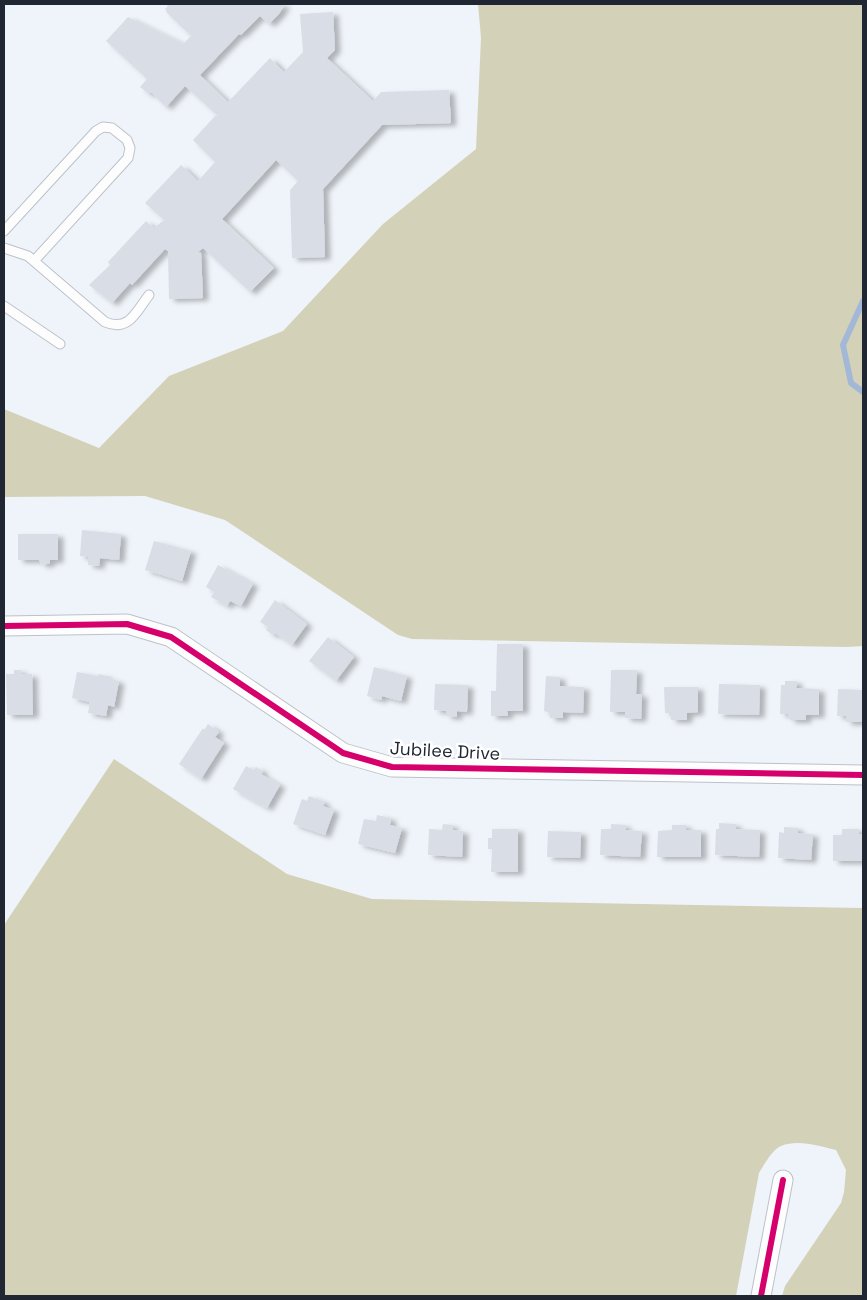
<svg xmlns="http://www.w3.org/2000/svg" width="867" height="1300" font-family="'Space Grotesk',sans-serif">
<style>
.forest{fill:#d3d2b9}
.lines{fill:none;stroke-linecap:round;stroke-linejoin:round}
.stream{stroke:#a3b8d7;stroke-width:6}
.building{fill:#d8dde6;filter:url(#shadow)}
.service-casing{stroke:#bcc2ca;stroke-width:11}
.minor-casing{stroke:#bcc2ca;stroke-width:21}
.service{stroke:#fdfdfe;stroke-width:9}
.minor{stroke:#fdfdfe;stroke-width:19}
.cycleway-casing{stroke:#fff;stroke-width:9}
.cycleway{stroke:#d6006c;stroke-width:6}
.labels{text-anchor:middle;stroke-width:5;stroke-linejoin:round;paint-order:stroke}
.street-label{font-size:18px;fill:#202732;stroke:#fff}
</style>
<defs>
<filter id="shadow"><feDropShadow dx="5.5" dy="3" stdDeviation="2.5" flood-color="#0004"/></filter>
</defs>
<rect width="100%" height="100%" fill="#eff4fa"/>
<!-- forest -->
<path class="forest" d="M478,4H863V646L847,647L412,639L398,635L225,520L145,496L4,497V409L99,448L169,376L283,331L383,224L476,149L481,38Z
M114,759L287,874L372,899L863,908V1296H782L785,1286L841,1203L844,1192L846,1170L836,1150C819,1146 798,1139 781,1146C773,1149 763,1166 759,1173L736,1296H4V925Z"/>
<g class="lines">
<!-- stream -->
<path class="stream" d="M863,301L843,345L851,383L863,392"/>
</g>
<!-- building -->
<path class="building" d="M165,4H285L279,14L269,24L260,16L241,35L239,34L200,75L228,102L270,58L284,72L303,52L300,14L333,12L335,50L327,58L373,101L381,92L449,90L451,123L382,125L323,189L325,257L292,258L290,190L298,181L276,160L222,219L274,268L250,292L203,248L198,252L201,253L203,298L169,299L168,251L165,249L132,285L130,283L112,303L89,285L110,265L108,262L146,221L154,228L164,220L145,203L181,165L198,181L215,162L193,140L215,116H218L185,86L166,107L151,92L149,94L140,87L147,79L106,41L128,17L183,44L191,36L166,12L167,11L165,9L168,6Z
M82,530L121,534L119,560L100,558L99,566L88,565V557L80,556Z
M18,534H58V560H50V563L42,565L39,560H18Z
M154,541L191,551L182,581L145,570Z
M218,565L253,584L241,606L230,601L227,606L211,597L214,592L206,587Z
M275,600L307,624L292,645L275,633L273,635L266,630L268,627L260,622Z
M328,637L354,657L336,681L309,661Z
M497,644H523V711H507L508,716H491V691H496Z
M374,667L407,676L401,701L382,696L381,700L367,696Z
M14,670H21V674H32L33,715H7L6,674H14Z
M611,670H637L636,694H642L641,719L625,718V712H610Z
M77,672L98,676L99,674L107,676V678L119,681L114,707L108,705L106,716L88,713L90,702L72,698Z
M546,676L560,677V686L584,687L583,713L563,712V718H550V713L544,711Z
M785,681H797L796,688L819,689V715H806V720H790L788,714H780L781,685H785Z
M435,684L468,685L467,712L457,711V717L446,716V711L434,710Z
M719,684L760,685L759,715L718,714Z
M664,687H698V712L687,713V720H671V713H665Z
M838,689L863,690L862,722H846V716H837Z
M208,724L219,732L215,737L224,743L201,779L179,764L203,728L204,730Z
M246,766L254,770L256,767L263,771L261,774L280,785L267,808L233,789Z
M309,796L325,802L323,806L334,810L325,835L293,824L302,799L307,801Z
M377,815L391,818L390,825L402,828L395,853L358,844L364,819L376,821Z
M719,823L736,824V829L760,830L759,857L715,855L716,829H719Z
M443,824L453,825V830L463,831L462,857L428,855L429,829L442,830Z
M611,824L626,825L625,830L642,831L640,857L600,855L601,829H611Z
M672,825H686V830H701V857H657L658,831L672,830Z
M784,827L798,828V833L813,834L811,860L778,858L779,832L784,833Z
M492,829H518V872H491L492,849H488V838H492Z
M842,829H859V834H863V861H833V835H842Z
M548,831L581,832L580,858L547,857Z"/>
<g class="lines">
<!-- service casing -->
<g class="service-casing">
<path id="service" d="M4,231L96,131L103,127L112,128L127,140L130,148L128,158L34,261
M4,248L28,256L105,322C129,332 136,312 149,295
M4,306L60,344"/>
</g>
<!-- minor casing -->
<g class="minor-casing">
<path id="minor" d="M4,626L127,624L171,637L343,753L392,767L863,775
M761,1296L783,1180"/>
</g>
<!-- service -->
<use href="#service" class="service"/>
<!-- minor -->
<use href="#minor" class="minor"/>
<!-- cycleway casing -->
<g class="cycleway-casing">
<path id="cycleway" d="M4,626L127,624L171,637L343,753L392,767L863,775
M761,1296L783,1180"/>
</g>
<!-- cycleway -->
<use href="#cycleway" class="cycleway"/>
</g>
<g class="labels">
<!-- street labels -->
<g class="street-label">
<text transform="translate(445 751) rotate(3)" y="6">Jubilee Drive</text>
</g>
</g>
<!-- border -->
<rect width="867" height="1300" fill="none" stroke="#202732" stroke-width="10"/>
</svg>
